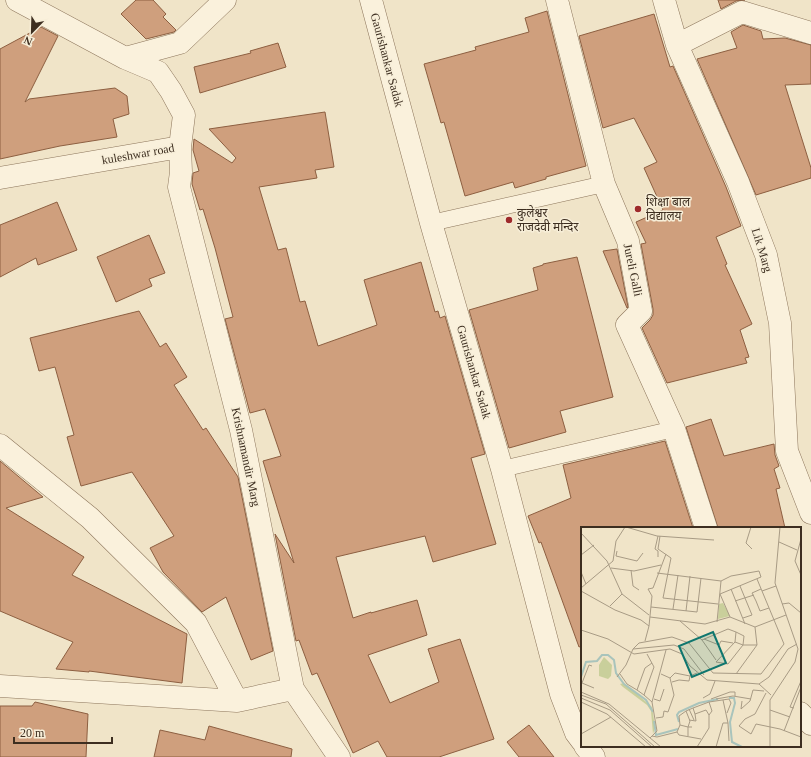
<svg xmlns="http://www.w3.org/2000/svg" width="811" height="757" font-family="'Times New Roman','Noto Sans Devanagari',serif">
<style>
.building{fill:#cf9f7d;stroke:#8d5f41}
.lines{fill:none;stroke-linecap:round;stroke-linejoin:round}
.service-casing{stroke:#8d765c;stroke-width:17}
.minor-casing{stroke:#8d765c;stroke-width:23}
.service{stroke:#faf1dc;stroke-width:16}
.minor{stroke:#faf1dc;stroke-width:22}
.poi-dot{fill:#9e2a2b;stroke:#f7eed8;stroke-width:1.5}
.labels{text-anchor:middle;stroke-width:3;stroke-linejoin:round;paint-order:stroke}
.street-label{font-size:12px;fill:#3d2e20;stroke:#f7eed8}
.poi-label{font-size:12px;fill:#3d2e20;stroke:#f7eed8;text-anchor:start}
.inset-river{fill:none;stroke:#a9c4bc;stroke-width:2}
.inset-road{fill:none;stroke:#a89b85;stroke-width:1}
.view{fill:#0f766e;fill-opacity:0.15;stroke:#0f766e;stroke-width:2}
.inset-edge{fill:none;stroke:#3d2e20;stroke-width:2}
</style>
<rect width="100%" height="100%" fill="#f0e4c8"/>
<!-- building -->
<path class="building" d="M136,0H153L166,14L163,17L176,30L174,32L146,39L121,14Z
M718,0H745L736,1L721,9Z
M547,11L586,166L546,177V179L515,188L513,182L465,196L444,122L441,123L424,64L476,50L475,47L529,32L525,18Z
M654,14L670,67L673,66L726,187L741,226L716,237L727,264L725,265L752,324L740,330L749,357L745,358L747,363L667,383L642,328L650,320L653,315V309L641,244L646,243L636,222L663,210L644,168L657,162L634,118L603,128L579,36Z
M743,25L761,31L763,39L785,38L811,45V84L785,85L811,168V178L756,195L697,59L737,48L731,32Z
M41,27L58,36L25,102L29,99L115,88L127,96L129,114L113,119L117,137L60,146L0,159V49Z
M278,43L286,67L200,93L194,67L251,53L250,51Z
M325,112L334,167L315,170L317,178L259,187L278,250L286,248L300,302L305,301L318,346L377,325L364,280L421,262L435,312L438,311L440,318L445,316L485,454L471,458L496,544L433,562L425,536L336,557L353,618L371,612V613L417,600L427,635L368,655L390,703L439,682L428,649L460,639L494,739L439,757H387L378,741L353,753L317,673L312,675L299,640L296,641L275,534L294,563L263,461L281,456L265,409L250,413L225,319L233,317L215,248L203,209L200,210L192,184L193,173L199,171L193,150L194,139L232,163L236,158L209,129Z
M57,202L77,250L38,265L36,258L0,277V225Z
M149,235L165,273L149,279L152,286L116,302L97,257Z
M617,249L628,307L627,308L603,251Z
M577,257L613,397L560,411L566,432L509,448L469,310L538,290L533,268L543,265V264Z
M139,311L160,347L166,343L187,377L174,385L203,430L206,428L238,477L273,651L251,660L226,597L202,612L163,572L150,548L174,536L132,472L81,486L67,437L74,435L55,367L39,371L30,338Z
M711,419L724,456L774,444L775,455L779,466L774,469L780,488L776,489L785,528H718L686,427Z
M665,441L693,528H582V646L579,647L541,542L539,543L528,516L571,498L563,465Z
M0,461L43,497L6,508L84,557L72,575L187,634L182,683L89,671V672L56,669L73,642L0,611Z
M35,702L88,714L86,757H0V706H32Z
M529,725L554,757H519L507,742Z
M209,726L292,749L291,757H154L160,730L205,740Z"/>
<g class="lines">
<!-- service casing -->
<g class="service-casing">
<path id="service" d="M431,223L604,184
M502,469L674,429"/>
</g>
<!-- minor casing -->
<g class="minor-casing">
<path id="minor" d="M371,0L431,223L502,469L561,694L576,733L582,741
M557,0L604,184L628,241L641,311L627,325L674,429L706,528
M664,0L677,45L738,182L766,255L780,323L787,451L811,513
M677,45L742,12L811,33
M125,58L180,43L225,0
M180,147L181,172L179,187L241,430L293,689L339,757
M0,178L180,147L184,115L171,91L158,72L125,58L17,0
M0,445L90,518L196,623L237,701
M0,686L237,701L293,689
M800,713L811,724
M585,746L594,757"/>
</g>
<!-- service -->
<use href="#service" class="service"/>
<!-- minor -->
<use href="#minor" class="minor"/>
</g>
<!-- markers -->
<g class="poi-dot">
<circle cx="638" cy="209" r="4"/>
<circle cx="509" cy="220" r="4"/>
</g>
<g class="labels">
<!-- street labels -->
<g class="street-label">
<text transform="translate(387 60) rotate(75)" y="4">Gaurishankar Sadak</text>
<text transform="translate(138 154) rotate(-10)" y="4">kuleshwar road</text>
<text transform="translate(762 250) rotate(73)" y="4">Lik Marg</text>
<text transform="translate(633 270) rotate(78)" y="4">Jureli Galli</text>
<text transform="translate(474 372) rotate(74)" y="4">Gaurishankar Sadak</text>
<text transform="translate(246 457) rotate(78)" y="4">Krishnamandir Marg</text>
</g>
<!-- poi labels -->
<g class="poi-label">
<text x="646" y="206">शिक्षा बाल<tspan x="646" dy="14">विद्यालय</tspan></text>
<text x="517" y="217">कुलेश्वर<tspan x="517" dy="14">राजदेवी मन्दिर</tspan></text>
</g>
</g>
<!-- overview -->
<g transform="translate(581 527)">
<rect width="220" height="220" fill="#f0e4c8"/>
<path d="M142,76L149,89L137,92L138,77ZM23,130L31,138L30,149L27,152L18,149V138ZM43,156L71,180L74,200L72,207L70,184L66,178L42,160L39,157Z" fill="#c9cf9b"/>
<path class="inset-river" d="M0,150L5,135L16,134L21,128H27L33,133L35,146L43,157L65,173L72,185M148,171H153L154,176L149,195L151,215L161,220M73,194L75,208L97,202M98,195L96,188L98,185L118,176L137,172"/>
<path class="inset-road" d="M45,0L76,9L133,13M170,0L165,16L171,22M0,6L26,34L41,67L68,88M77,9L74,22L77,24V30M79,9L77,22L90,31L82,71L137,77M220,12L214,34L220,48M198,15L216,23M36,24L35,29L56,34L62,26M0,28L13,18M30,41L53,44L80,38M50,43L52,59L58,63M0,45L5,57M76,46L140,54L150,49L178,44L180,50L139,67L149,90M159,59L171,88L162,91M0,61L32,34L35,14L44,0M150,62L164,97M180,62L171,66L175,74L179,84L188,81M0,64L34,83L60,93L68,99L71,69L67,62L72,61L85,27M181,64L195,59M154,74L173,68M201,77L208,76L220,86M29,79L41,67M70,80L116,85L120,51M92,82L97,48M105,84L109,49M69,90L124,97L149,90L174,100M99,94L121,113L135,133M136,95L140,54M174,100L205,88M0,103L27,112L53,127L89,122L101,127L109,139L126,153L178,157L188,150L207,122L216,117M123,112L138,118L140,114L152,116M121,113L147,102L155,105M64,114L68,99M154,115L162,118L163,109L155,105L154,115L135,135L147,137L162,118H176M52,122L93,118L103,122L123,148M66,127L73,140L63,168L71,175M11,139L8,138L1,156L13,161M39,147L46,157L56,163M155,147L176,118L174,100M36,150L45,138L52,122L58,116L91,110L108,116L132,146L180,147L203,117L176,52M89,151L94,146L109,149L116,146M91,155L98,153L108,154L109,149M178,157L190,168M0,165L28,177L80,220M185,166L174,187L164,192L158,199L170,207L175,197L199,202L220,210M0,168L25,177L74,220M63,168L56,163L64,141L71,136M0,171L29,183L71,220M122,171L129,167L134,154M73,172L79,174L83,162M130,172L149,165H154V169M135,172L152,169L170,172M161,174L160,182L169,174L172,163L183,164M0,175L26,187L65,220M112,181L128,175M213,181L209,180L220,154M108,182L113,193M189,183L209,190M75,191L82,190L83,184L87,185L93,168L89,151L80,147M108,193L115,194L114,187M147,196L148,214M99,198L107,200V209M111,200H107L109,194L105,184L112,181L114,187L125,183L128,188M203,204L220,160M96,205L98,208L120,212M0,207L30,190M71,209L76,210L96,205L99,198L98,189L105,184M69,211L76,204L71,175L85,123M116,220L128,201V188L131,184L128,175L148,172L150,176L146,186M135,220L142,196H147L142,173M189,220V173L214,135L217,122L194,56L199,0"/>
<path class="view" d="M132,105L145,136L111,150L98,119Z"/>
<rect width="220" height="220" class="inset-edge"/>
</g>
<!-- north arrow -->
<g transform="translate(32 32) rotate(203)" stroke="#f7eed8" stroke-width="3" paint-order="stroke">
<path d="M0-3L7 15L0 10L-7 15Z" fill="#3d2e20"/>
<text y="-6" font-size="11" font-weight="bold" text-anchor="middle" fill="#3d2e20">N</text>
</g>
<!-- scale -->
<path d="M14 737v6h98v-6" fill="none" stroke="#3d2e20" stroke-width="2"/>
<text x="20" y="737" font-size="12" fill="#3d2e20" stroke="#f7eed8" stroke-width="3" paint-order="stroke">20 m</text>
</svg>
